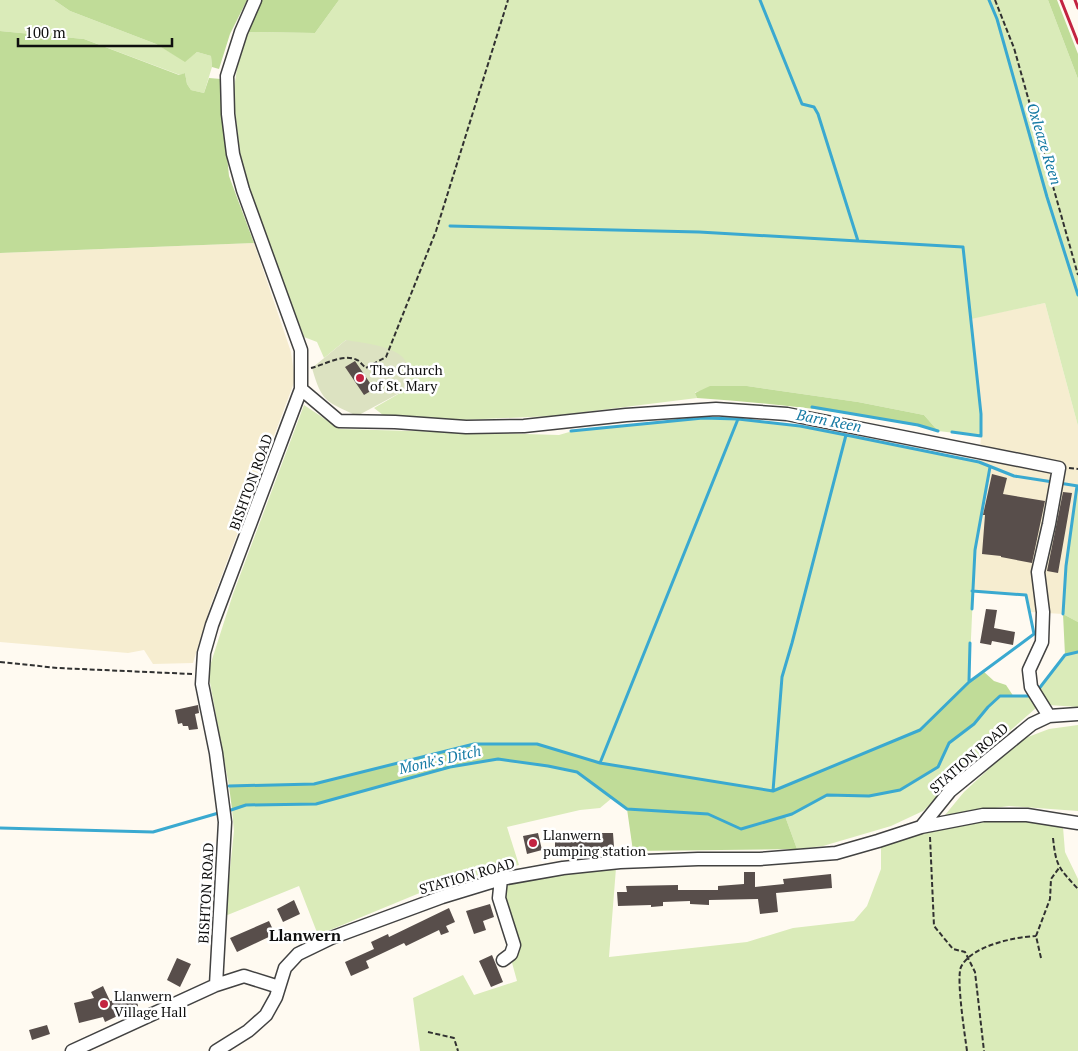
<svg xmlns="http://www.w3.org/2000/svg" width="1078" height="1051" font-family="'PT Serif',serif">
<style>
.farmland{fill:#f6edd0}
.green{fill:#daebb9}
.forest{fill:#c0dc98}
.cemetery{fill:#dce2c1}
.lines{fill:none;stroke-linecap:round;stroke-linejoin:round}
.stream{stroke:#3aa9d0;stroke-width:3}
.building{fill:#584e4b}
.minor-casing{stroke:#424242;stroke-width:15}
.path{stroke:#313131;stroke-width:2;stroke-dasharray:5 2.5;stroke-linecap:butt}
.minor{stroke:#fff;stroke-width:12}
.rail{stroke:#c32341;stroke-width:3}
.poi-dot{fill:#c32341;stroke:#fff;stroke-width:2}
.labels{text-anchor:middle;stroke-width:5;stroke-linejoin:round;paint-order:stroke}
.poi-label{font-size:14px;fill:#0f0f0f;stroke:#fff;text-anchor:start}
.street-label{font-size:14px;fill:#0f0f0f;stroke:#fff}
.water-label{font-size:15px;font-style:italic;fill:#157aa4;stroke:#fff}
.quarter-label{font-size:16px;font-weight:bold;fill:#0f0f0f;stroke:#fff}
</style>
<rect width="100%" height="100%" fill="#fffaf1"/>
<!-- farmland -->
<path class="farmland" d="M254,243L291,352L295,380L211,604L193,663L153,664L144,650L128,653L0,642V253Z
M1045,303L1078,426V486L1077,487L1066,566L1063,614L1030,612L1026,595L972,591L975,550L990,467L979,462L981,436V414L971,318Z"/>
<!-- green -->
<path class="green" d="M0,0H54L70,11L156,44L185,61L197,52L211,56L212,67L204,93L191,90L187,84L185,73L180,75L84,39L0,31Z
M339,0H1048L1078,79V426L1045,303L971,319L981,414V436L938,431L924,415L858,402L747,386L695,392L697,398L553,416L461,420L383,415L374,408L407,389L346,340L324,358L317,342L304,337L248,187L241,161L233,94L238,63L247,32L315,33Z
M304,405L340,429L559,435C584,427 611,426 637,424C660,422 683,417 705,418C797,419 890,444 979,462L990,467L975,550L969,682L920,730L773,791L600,763L537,744H474L314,784L229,786L208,672L233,594Z
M1077,486H1078V622L1063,614L1066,566Z
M1078,652V707L1048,705L1037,691L1065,655Z
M1000,696H1029L1036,708L971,765L923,811L891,826L823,846L797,849L785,816L792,814L827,795L869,796L938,767L949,743L974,724L988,707Z
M1078,725V811L1009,806L945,815L964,792L1020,740L1049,729Z
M498,759L548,766L577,772L612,798L600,808L580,810L507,827L519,865L439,885L318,935L299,886L225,916L234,831L232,809L246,805L316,804L450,767Z
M1024,818L1063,827L1065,852L1078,879V1051H420L413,998L463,975L474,995L517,981L490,882L616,868L609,957L747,942L793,928L854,921L867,906L881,869V845C929,831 974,821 1024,818Z"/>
<!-- forest -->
<path class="forest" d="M54,0H247L230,34L219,69L212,67L211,56L197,52L185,62L156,44L70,11Z
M260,0H339L315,33L247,32Z
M1048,0H1057L1078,54V79Z
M0,31L84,39L179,75L185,73L187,84L191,90L204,93L209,78L221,79V96L229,176L254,243L0,253Z
M710,386H747L858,402L924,415L938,431C915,425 891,421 867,417C810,407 754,402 697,398L695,393Z
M1063,614L1078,622V652L1065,655Z
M983,671L994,681L1006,685L1014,697L1000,696L988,707L974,724L949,743L938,767L900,790L869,796L827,795L792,814L785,816L797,849L633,851L627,809L577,772L548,766L498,759L450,767L316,804L246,805L232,809L229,786L314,784L474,744H537L600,763L773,791L919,730L969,682Z"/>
<!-- cemetery -->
<path class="cemetery" d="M346,340C362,343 403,346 407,365C409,372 407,382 407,389L357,416C326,401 322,403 312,368Z"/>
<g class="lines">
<!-- stream -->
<path class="stream" d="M760,0L802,104L814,107L818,114L858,241
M989,0L997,19L1047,197L1078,295
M450,226L699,232L963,247L981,414V436L952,432
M812,407L918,425L938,431
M571,431L703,418L738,419L800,426L846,435L979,462L1014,476L1053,482
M1059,483L1078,486
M972,609L975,550L990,467
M1063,614L1066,566L1077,486
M969,681L970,643
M1038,690L1065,655L1078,652
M600,763L738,419
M229,786L314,784L474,744H537L600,763L773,791L920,730L969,682L1034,634L1026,595L972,591
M773,791L782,677L792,643L846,435
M228,811L246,805L316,804L450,767L498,759L548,766L577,772L627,809L708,814L741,829L792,814L827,795L869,796L900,790L938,767L949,743L974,724L988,707L1000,696H1029L1033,693
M0,828L153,832L222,812"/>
</g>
<!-- building -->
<path class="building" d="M355,361L374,389L364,395L345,367Z
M992,474L1007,478L1003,494L1045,501L1032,563L1001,557V556L982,554L985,515H983Z
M1063,492L1072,493L1058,573L1047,571Z
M986,609L997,610L994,628L1015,632L1013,645L992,641L991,645L980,643Z
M198,705L199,713L195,714L198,729L189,730L188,726H183L182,723L178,724L175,710Z
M538,833L542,850L527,854L523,836Z
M594,833H613L614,847L555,851V837L594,835Z
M744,872H755V887L784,884L783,879L831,874L832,888L776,893L778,912L760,914L758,899L709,900V905L690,904V901L663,902V906L651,907V905L618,906L617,892H627L626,886L678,885V890H718V886L744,884Z
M294,900L300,914L283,922L277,909Z
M490,904L494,917L483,921L486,930L474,934L466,911Z
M449,908L455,922L446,926L449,932L441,935L439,930L406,946L404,943L366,961L369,968L351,976L345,962L374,949L371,942L388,934L389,937Z
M269,921L275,934L237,952L230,938Z
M492,955L503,982L491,987L479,961Z
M177,958L191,964L180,987L167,980Z
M103,986L110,1001L124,999L123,993L133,992L134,997L136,996L138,1006L105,1022L103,1017L79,1023L74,1003L94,998L91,992Z
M47,1025L50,1034L32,1040L29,1030Z"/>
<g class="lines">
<!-- minor casing -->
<g class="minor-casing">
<path id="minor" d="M301,389L339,421L395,422L466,427L524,426L626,415L716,409L787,414L1059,468L1049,524L1038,572L1043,612L1042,642L1029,670L1031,687L1049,716
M921,827L983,815H1027L1078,823
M501,879L499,898L514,945L511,954L503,960
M216,985L225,822L216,753L202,684L204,653L212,625L301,389V350L243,190L233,154L228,114L227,76L241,32L255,0
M72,1051L216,985L244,976L279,987
M216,1051L248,1031L266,1015L276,997L285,968L298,954L331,938L442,897L501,879L563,868L620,862L698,859H760L836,853L878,841L921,827L950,791L1032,724L1049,716L1078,714"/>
</g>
<!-- path -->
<path class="path" d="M995,0L1014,48L1078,275
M311,368C324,365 343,353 357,360C360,361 363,366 366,368L386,357L436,231L508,0
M1069,468L1078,469
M0,662L58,668L192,674
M930,837L934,926L953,949L965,952L975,972L984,1051
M1053,838C1056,867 1059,868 1078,889
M1041,958L1036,936L1050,899L1051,879L1059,868
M428,1032L454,1038L458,1051
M967,1051C965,1036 956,978 961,967C971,946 1014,937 1036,936"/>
<!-- minor -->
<use href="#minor" class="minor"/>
<!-- rail -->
<path class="rail" d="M1061,0L1078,43
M1075,0L1078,8"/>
</g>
<!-- markers -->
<g class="poi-dot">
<circle cx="360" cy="378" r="5"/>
<circle cx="533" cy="843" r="5"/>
<circle cx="104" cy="1004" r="5"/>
</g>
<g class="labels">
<!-- poi labels -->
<g class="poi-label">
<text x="370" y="375">The Church<tspan x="370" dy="16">of St. Mary</tspan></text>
<text x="543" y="840">Llanwern<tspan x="543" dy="16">pumping station</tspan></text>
<text x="114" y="1001">Llanwern<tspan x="114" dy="16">Village Hall</tspan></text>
</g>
<!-- street labels -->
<g class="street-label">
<text transform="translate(251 482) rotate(-70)" y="5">BISHTON ROAD</text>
<text transform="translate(969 758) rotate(-41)" y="5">STATION ROAD</text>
<text transform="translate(467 876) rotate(-16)" y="5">STATION ROAD</text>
<text transform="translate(206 893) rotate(-87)" y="5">BISHTON ROAD</text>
</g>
<!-- water labels -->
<g class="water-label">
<text transform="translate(1044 144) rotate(73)" y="5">Oxleaze Reen</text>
<text transform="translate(829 421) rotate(11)" y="5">Barn Reen</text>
<text transform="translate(440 760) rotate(-13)" y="5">Monk's Ditch</text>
</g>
<!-- quarter labels -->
<g class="quarter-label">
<text x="305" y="941">Llanwern</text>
</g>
</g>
<!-- scale -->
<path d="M18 38v8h154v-8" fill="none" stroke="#0f0f0f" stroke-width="2.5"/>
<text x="25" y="38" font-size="15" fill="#0f0f0f" stroke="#ffffff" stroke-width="4" paint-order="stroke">100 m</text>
</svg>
